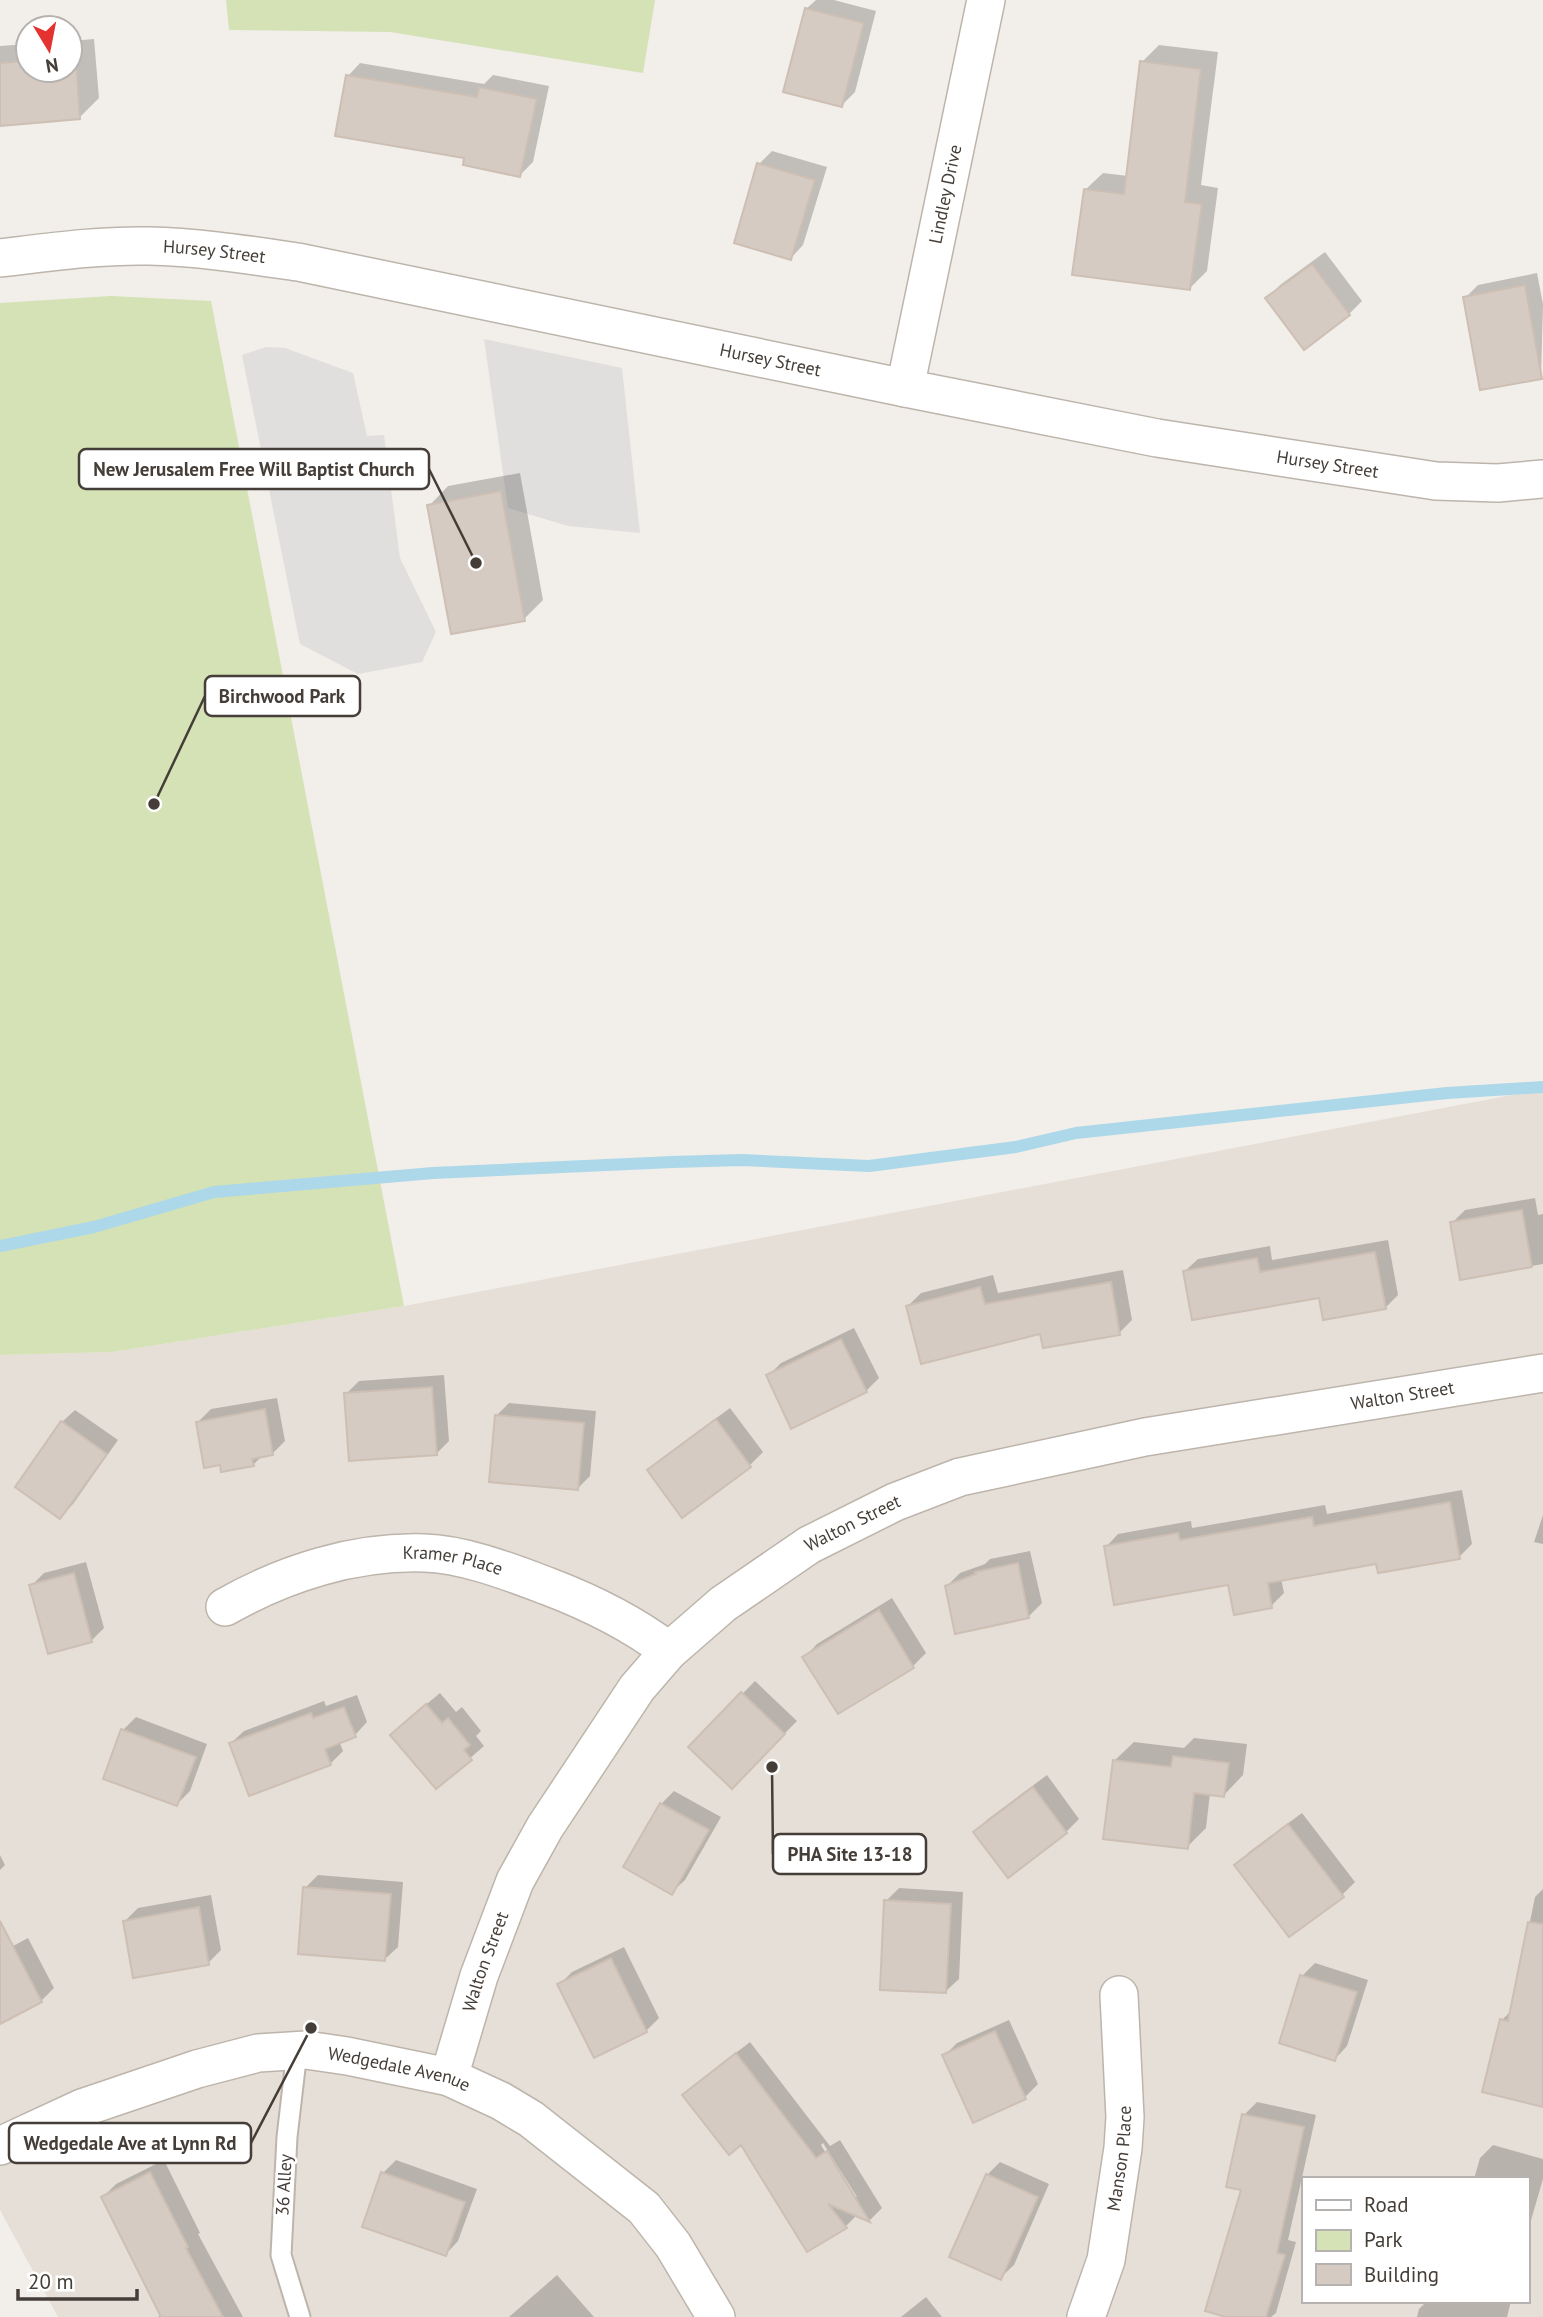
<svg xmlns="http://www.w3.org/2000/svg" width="1543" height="2317" font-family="'PT Sans',sans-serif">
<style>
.residential{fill:#e6dfd7;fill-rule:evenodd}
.green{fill:#d4e2b6}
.parking{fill:#e1dfdd}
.shadow{fill:#0003;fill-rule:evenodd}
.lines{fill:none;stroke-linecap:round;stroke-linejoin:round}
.stream{stroke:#acd8e9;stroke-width:12}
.building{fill:#d6cbc2;stroke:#cdbfb3;stroke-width:2}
.service-casing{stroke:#bdb5ac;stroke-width:23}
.minor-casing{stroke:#bdb5ac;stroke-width:40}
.service{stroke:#fff;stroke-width:19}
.minor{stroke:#fff;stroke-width:37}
.labels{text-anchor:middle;stroke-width:5;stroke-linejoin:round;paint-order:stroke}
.street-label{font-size:18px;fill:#453e38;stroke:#fff}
.leader{fill:none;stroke:#453e38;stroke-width:2.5}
.callout-dot{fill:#453e38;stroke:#fff;stroke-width:2.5}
.callout{fill:#fff;stroke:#453e38;stroke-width:2.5}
.callout-label{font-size:19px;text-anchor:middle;font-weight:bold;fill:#453e38}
</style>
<rect width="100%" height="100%" fill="#f2eee9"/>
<!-- residential -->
<path class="residential" d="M1543,1089V2317H58L0,2210V1355L112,1352L404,1306ZM1303,2179H1527V2301H1303Z"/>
<!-- green -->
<path class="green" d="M226,0H655L643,73L390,32L229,30Z
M111,296L211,301L404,1306L112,1352L0,1355V303Z"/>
<!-- parking -->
<path class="parking" d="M484,339L622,368L640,533L568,526L508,508Z
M266,347L285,348L353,373L367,436L384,435L400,558L436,632L422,662L358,674L300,644L242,355Z"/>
<!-- shadow -->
<path class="shadow" d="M816,0H834L876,11L855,92L842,105L806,9Z
M94,39L99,98L79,118L0,124V46L28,44V70H70V41Z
M1159,45L1218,52L1201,185L1218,188L1207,271L1189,289L1085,190L1103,173L1128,176L1142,62Z
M360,63L484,84L493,75L549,86L533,162L520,175L466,157L348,76Z
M772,151L827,167L803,245L791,258L759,164Z
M1325,252L1362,301L1349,314L1305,347L1268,298L1280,285Z
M1537,273L1543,304L1541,377L1465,298L1478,285Z
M520,473L543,600L524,619L429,506L448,486Z
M1535,1198L1538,1215L1543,1214V1264L1462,1278L1452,1223L1465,1210Z
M1388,1240L1398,1295L1385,1308L1185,1271L1198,1259L1270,1246L1272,1260Z
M1123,1270L1132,1320L1119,1333L1042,1332L908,1306L921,1293L993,1275L998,1293Z
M854,1328L879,1378L866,1391L768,1376L781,1363Z
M444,1375L449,1441L436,1454L346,1394L359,1381Z
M277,1398L285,1441L272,1454L262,1456L253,1465L221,1463L198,1422L211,1409Z
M509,1403L596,1411L590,1476L577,1489L496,1416Z
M730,1408L763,1452L750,1465L683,1515L650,1470L662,1458Z
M75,1410L118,1440L73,1504L60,1517L62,1422Z
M1462,1490L1472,1544L1459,1557L1377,1561L1281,1578L1284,1593L1271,1606L1230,1583L1106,1547L1118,1534L1191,1521L1192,1528L1325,1505L1327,1514Z
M1543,1515V1544L1534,1542Z
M1030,1551L1042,1603L1029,1616L947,1586L960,1573L985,1564L990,1559Z
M86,1562L104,1628L91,1641L31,1586L44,1573Z
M892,1598L926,1653L913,1666L839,1712L805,1657L817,1644Z
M755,1681L797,1721L732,1787L690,1747Z
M440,1693L456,1712L462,1707L481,1731L476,1736L484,1746L437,1787L405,1722Z
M357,1695L367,1722L355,1735L339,1741L343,1751L330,1764L231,1743L244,1731L324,1701L326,1706Z
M136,1717L207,1744L190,1791L177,1804L123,1730Z
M1194,1738L1247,1744L1243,1775L1224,1795L1210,1793L1206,1828L1187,1847L1114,1761L1134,1742L1184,1748Z
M1047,1775L1079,1819L1066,1832L1008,1875L976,1832L988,1819Z
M674,1791L721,1817L685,1880L672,1892L661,1804Z
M1302,1813L1355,1882L1342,1895L1237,1865L1249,1852Z
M0,1855L5,1865L0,1870Z
M318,1875L403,1882L398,1947L385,1959L305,1888Z
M899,1888L963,1892L959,1979L946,1991L886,1901Z
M1543,1889V2106L1502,2020L1512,2010L1535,1897Z
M211,1895L221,1950L208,1963L125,1921L138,1908Z
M28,1938L54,1988L41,2001L0,2022V1953Z
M624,1947L659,2018L646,2031L559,1985L572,1972Z
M1315,1963L1368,1980L1347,2046L1335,2059L1302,1976Z
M1009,2020L1038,2084L1025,2097L974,2121L944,2056L957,2043Z
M750,2042L830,2146L840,2140L882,2208L870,2220L857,2215L846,2226L808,2250L742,2142L685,2095L698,2082ZM823,2143L857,2197H852L821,2145Z
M1257,2102L1316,2115L1288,2240L1296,2242L1276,2313L1271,2317H1232L1243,2189L1244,2115Z
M1493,2145L1543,2159V2179L1527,2234V2179H1474L1480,2158Z
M164,2160L200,2233L198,2234L243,2317H158L161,2314L103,2197L116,2184Z
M396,2160L477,2189L458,2241L446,2254L383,2173Z
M1000,2162L1049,2184L1014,2265L1001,2277L987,2175Z
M557,2275L594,2317H509Z
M926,2297L942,2317H901Z
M1427,2301H1511L1507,2317H1417L1419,2309Z"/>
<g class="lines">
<!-- stream -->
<path class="stream" d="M0,1246L94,1227L214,1192L433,1173L672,1162L742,1160L869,1166L1016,1147L1076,1133L1447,1093L1543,1087"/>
</g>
<!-- building -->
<path class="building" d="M805,8L864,23L842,107L783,92Z
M76,57L80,119L0,126V63L28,61V70H70V58Z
M1140,61L1201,69L1185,202L1202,204L1190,290L1072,275L1084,189L1124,194Z
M346,75L477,97L479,87L537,99L520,177L463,165L464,158L335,136Z
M757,163L815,180L791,260L734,243Z
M1312,264L1350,315L1304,350L1265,298Z
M1525,285L1542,379L1480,390L1463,297Z
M501,491L525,621L451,634L427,505Z
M1522,1210L1532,1267L1460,1280L1450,1222Z
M1375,1252L1386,1309L1323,1320L1319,1298L1192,1320L1183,1271L1257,1258L1260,1272Z
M1111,1282L1120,1335L1043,1348L1040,1334L921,1364L906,1306L980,1287L985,1304Z
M841,1339L867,1392L791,1429L766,1375Z
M432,1387L437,1455L349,1461L344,1393Z
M265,1409L273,1455L252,1459L254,1466L221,1472L220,1465L204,1468L196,1422Z
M495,1415L584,1423L578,1490L489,1482Z
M716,1419L751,1467L682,1518L647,1470Z
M61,1421L107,1454L60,1519L15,1487Z
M1450,1502L1460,1559L1378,1573L1376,1564L1268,1583L1272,1608L1234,1615L1228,1585L1114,1605L1104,1546L1178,1533L1180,1540L1312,1517L1314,1526Z
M1018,1563L1029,1618L955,1634L945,1586L976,1574L975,1572Z
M74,1573L92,1642L48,1654L29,1585Z
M879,1610L914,1668L838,1714L802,1657Z
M741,1692L785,1734L732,1789L688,1747Z
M426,1704L442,1723L448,1718L470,1745L464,1750L472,1760L436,1789L390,1735Z
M344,1707L356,1737L325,1749L331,1765L249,1796L229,1743L311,1713L313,1718Z
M121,1729L196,1757L177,1806L103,1779Z
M1173,1756L1229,1763L1224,1797L1194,1793L1188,1849L1103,1839L1113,1760L1171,1767Z
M1033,1787L1067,1833L1008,1878L973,1832Z
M660,1803L709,1830L672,1895L623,1867Z
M1288,1824L1344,1897L1289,1937L1234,1865Z
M303,1887L391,1894L385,1961L298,1954Z
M884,1900L951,1904L946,1993L880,1990Z
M199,1907L209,1965L133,1978L123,1921Z
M0,1921L42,2002L0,2024Z
M1528,1922L1543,1924V2107L1482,2092L1500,2019L1508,2021Z
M611,1958L647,2032L594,2058L557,1984Z
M1300,1975L1357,1992L1335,2061L1279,2043Z
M995,2031L1026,2099L973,2123L942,2055Z
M736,2053L816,2158L827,2151L870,2222L828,2204L847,2228L807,2252L741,2145L729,2155L682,2095Z
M1242,2114L1304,2127L1277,2253L1285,2255L1266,2317H1226L1205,2311L1241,2190L1226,2187Z
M150,2172L188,2247L186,2248L223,2317H161L101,2197Z
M381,2172L465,2202L446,2256L362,2227Z
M986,2174L1038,2197L1001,2280L949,2257Z"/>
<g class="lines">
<!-- service casing -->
<g class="service-casing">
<path id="service" d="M297,2051L287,2137L281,2255L300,2317"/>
</g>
<!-- minor casing -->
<g class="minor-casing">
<g id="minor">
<path id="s1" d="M0,258C50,252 99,245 149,246C199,247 249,255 298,262L905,388L1157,438L1436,481L1498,483L1543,479"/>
<path id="s2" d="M905,388L986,0"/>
<path id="s3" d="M225,1607C285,1573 354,1551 424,1553C464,1554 510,1572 547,1586C592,1603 632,1623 669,1651"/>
<path id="s4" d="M449,2077L479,1976L515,1881L545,1827L637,1688L669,1651L723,1604L809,1545L895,1502L960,1477L1145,1437L1543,1373"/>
<path id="s5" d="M0,2146L82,2108L197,2069L258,2053L306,2050L347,2056L449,2077L501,2101L531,2119L644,2208L673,2245L716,2317"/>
<path id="s6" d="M1086,2317L1106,2260L1123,2148L1125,2117L1119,1995"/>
</g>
</g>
<!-- service -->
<use href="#service" class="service"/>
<!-- minor -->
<use href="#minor" class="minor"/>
</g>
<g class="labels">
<!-- street labels -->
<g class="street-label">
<text dy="6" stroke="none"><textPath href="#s2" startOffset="198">Lindley Drive</textPath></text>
<text dy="6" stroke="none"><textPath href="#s1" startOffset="215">Hursey Street</textPath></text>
<text dy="6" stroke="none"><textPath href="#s1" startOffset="782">Hursey Street</textPath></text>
<text dy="6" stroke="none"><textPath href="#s1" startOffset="1349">Hursey Street</textPath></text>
<text dy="6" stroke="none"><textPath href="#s4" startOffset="1276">Walton Street</textPath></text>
<text dy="6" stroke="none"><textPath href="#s4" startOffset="709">Walton Street</textPath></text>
<text dy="6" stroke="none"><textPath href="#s3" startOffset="238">Kramer Place</textPath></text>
<text dy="6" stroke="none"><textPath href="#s4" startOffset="121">Walton Street</textPath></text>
<text dy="6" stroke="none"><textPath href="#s5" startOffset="418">Wedgedale Avenue</textPath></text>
<text dy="6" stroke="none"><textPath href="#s6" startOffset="163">Manson Place</textPath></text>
<text transform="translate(284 2185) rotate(-87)" y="6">36 Alley</text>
</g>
</g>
<!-- callouts -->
<path class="leader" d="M476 563L429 469M154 804L205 696M772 1767L773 1854M311 2028L251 2143"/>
<g class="callout-dot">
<circle cx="476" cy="563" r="7"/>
<circle cx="154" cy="804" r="7"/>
<circle cx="772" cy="1767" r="7"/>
<circle cx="311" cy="2028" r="7"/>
</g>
<g class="callout">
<rect x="79" y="449" width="350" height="40" rx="7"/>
<rect x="205" y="676" width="155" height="40" rx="7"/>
<rect x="773" y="1834" width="153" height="40" rx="7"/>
<rect x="9" y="2123" width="242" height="40" rx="7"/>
</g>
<g class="callout-label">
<text x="254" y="476">New Jerusalem Free Will Baptist Church</text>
<text x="282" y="703">Birchwood Park</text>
<text x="850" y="1861">PHA Site 13-18</text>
<text x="130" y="2150">Wedgedale Ave at Lynn Rd</text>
</g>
<!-- legend -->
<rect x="1302" y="2177" width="228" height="126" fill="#ffffff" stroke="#b5b2af" stroke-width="2"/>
<rect x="1316" y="2200" width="35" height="10" fill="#ffffff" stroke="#b5b2af" stroke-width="2"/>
<text x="1364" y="2212" font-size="21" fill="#453e38">Road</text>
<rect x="1316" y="2230" width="35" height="21" fill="#d4e2b6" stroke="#b5b2af" stroke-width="2"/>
<text x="1364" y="2247" font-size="21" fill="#453e38">Park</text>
<rect x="1316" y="2264" width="35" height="21" fill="#d6cbc2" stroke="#b5b2af" stroke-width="2"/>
<text x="1364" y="2282" font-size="21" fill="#453e38">Building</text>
<!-- north arrow -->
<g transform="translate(49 49) rotate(170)"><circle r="33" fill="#ffffff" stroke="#b5b2af" stroke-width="2"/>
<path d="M0-5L12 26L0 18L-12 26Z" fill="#e33230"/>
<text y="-10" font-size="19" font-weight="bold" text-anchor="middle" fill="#453e38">N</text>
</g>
<!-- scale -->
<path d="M18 2289v10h119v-10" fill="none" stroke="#453e38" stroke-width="3.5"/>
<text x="28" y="2289" font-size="21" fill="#453e38" stroke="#ffffff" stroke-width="5" paint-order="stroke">20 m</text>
</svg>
